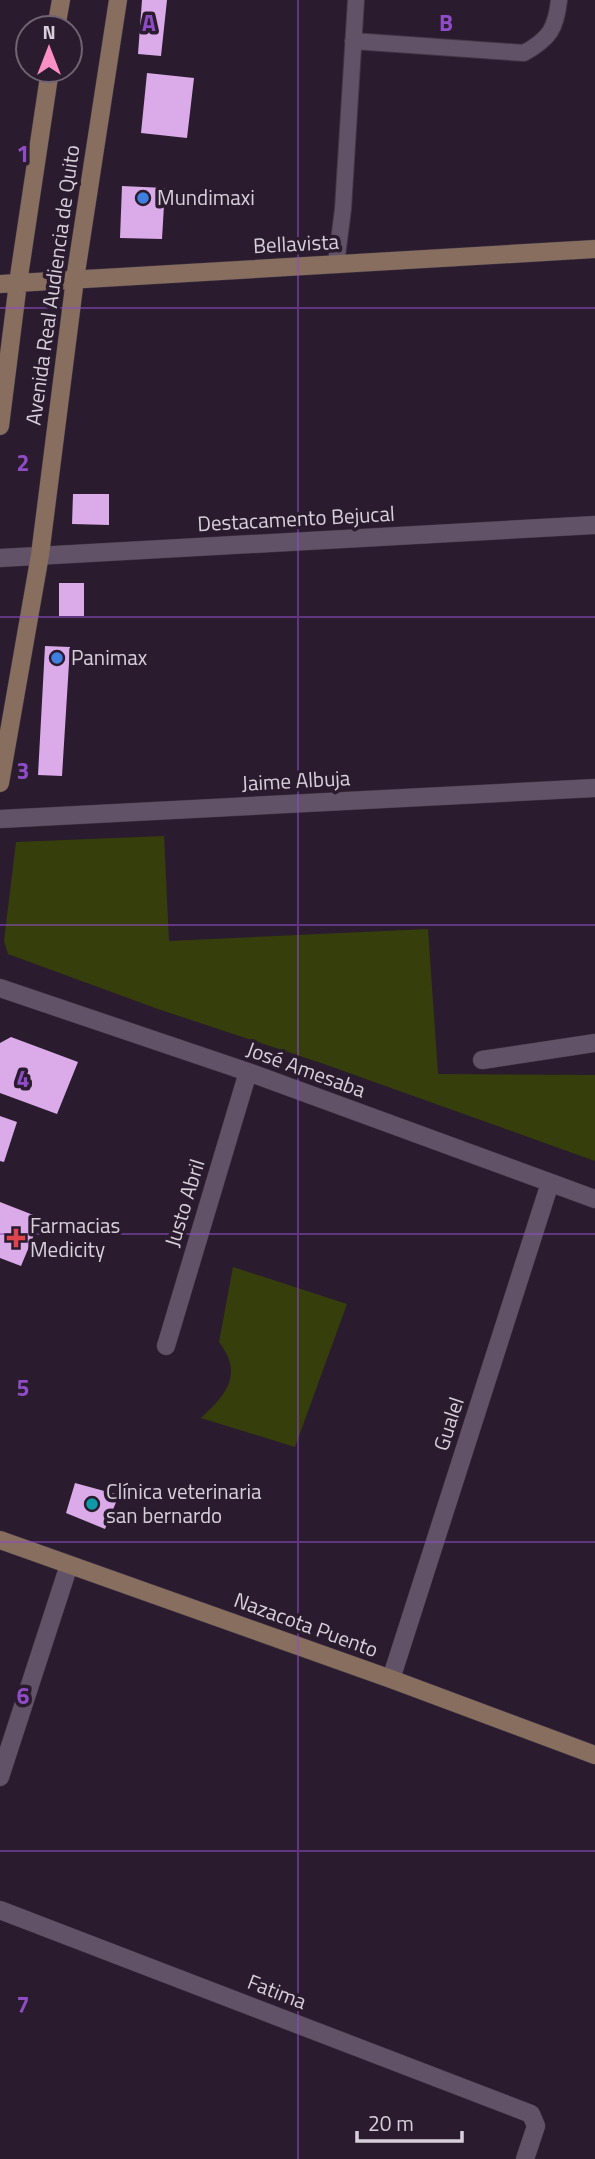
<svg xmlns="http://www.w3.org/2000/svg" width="595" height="2159" font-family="'Titillium Web',sans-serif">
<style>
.green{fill:#363f0b}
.building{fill:#daabe8}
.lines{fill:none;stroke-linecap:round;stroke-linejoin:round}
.lane-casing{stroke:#423645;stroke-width:18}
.street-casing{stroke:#423645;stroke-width:19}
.secondary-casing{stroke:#423645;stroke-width:19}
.lane{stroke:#625267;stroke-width:16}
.street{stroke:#625267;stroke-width:18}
.secondary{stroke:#876e5f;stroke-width:18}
.grid{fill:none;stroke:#8e4dc5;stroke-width:2;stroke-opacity:0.55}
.shop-dot{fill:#3f7fe0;stroke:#2a1c2e;stroke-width:2.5}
.health-dot{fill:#e0444e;stroke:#2a1c2e;stroke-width:2.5}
.culture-dot{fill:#0f9aa8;stroke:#2a1c2e;stroke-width:2.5}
.labels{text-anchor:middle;stroke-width:7;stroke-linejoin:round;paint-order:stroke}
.poi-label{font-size:21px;fill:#d8cfdb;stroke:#2a1c2e;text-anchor:start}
.street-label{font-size:21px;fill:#d8cfdb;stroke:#2a1c2e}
.grid-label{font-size:23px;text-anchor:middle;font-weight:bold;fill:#8e4dc5;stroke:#2a1c2e;stroke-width:7;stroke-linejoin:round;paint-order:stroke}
</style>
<rect width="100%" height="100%" fill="#2a1c2e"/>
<!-- green -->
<path class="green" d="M164,836L169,941L428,929L438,1074L595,1075V1161L324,1064L158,1009L8,954L4,941L16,842Z
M233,1267L347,1304L295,1447L201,1418C226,1395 244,1374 219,1342Z"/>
<!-- building -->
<path class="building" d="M142,0H167L161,56L138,54Z
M147,73L194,78L187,138L141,133Z
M122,186L165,188L162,239L120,238Z
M73,494H109V525L72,524Z
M59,583H84V616H59Z
M45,646L70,647L62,776L38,775Z
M11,1037L78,1062L57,1114L0,1093V1043Z
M0,1116L17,1122L4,1162L0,1161Z
M0,1202L41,1218L21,1266L0,1258Z
M75,1483L119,1495L105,1529L66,1513Z"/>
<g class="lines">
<!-- lane casing -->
<g class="lane-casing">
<path id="lane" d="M353,41L524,53C549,39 556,29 559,0
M336,264L343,209L356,0"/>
</g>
<!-- street casing -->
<g class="street-casing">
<path id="street" d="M0,558L595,525
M0,819L595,788
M0,988L248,1072L595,1199
M482,1060L595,1043
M166,1346L248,1072
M391,1679L550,1183
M0,1777L69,1565
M0,1910L531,2114L536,2126L525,2159"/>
</g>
<!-- secondary casing -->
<g class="secondary-casing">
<path id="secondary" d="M56,28L61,0
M0,284L595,249
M0,426L18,283L50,70
M0,783L40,555L75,279L118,0
M0,1540L391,1679L595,1755"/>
</g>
<!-- lane -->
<use href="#lane" class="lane"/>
<!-- street -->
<use href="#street" class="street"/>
<!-- secondary -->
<use href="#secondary" class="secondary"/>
</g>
<!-- grid -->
<path class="grid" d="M298,0V2159M0,308H595M0,617H595M0,925H595M0,1234H595M0,1542H595M0,1851H595"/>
<!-- markers -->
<g class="shop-dot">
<circle cx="143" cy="198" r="7"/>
<circle cx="57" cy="658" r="7"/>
</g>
<path class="health-dot" d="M12.5 1227.5h7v7h7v7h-7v7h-7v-7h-7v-7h7z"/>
<circle class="culture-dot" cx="92" cy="1504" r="7"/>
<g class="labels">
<!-- poi labels -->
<g class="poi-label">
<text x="157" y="205">Mundimaxi</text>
<text x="71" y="665">Panimax</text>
<text x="30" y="1233">Farmacias<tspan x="30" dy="24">Medicity</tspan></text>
<text x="106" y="1499">Clínica veterinaria<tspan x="106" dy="24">san bernardo</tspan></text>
</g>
<!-- street labels -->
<g class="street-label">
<text transform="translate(296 244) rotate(-3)" y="7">Bellavista</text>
<text transform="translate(53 285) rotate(-82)" y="7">Avenida Real Audiencia de Quito</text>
<text transform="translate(296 519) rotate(-3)" y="7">Destacamento Bejucal</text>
<text transform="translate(296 781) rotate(-3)" y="7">Jaime Albuja</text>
<text transform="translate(306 1070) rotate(20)" y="7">José Amesaba</text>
<text transform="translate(185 1203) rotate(-73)" y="7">Justo Abril</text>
<text transform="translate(449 1424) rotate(-72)" y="7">Gualel</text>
<text transform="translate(306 1625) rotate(20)" y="7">Nazacota Puento</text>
<text transform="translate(277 1992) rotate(21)" y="7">Fatima</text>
</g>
</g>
<g class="grid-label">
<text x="149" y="31">A</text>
<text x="446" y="31">B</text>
<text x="23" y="162">1</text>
<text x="23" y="471">2</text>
<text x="23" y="779">3</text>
<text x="23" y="1087">4</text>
<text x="23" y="1396">5</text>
<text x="23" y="1704">6</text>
<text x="23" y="2013">7</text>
</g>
<!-- north arrow -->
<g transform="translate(49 49)"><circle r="33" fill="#2a1c2e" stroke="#706473" stroke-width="2"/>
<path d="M0-5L12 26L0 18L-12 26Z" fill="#fc8fc3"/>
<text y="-10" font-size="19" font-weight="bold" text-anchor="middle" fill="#d8cfdb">N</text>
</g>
<!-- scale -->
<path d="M357 2131v10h105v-10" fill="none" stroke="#d8cfdb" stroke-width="3.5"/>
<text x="368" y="2131" font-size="21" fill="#d8cfdb" stroke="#2a1c2e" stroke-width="5" paint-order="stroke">20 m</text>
</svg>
